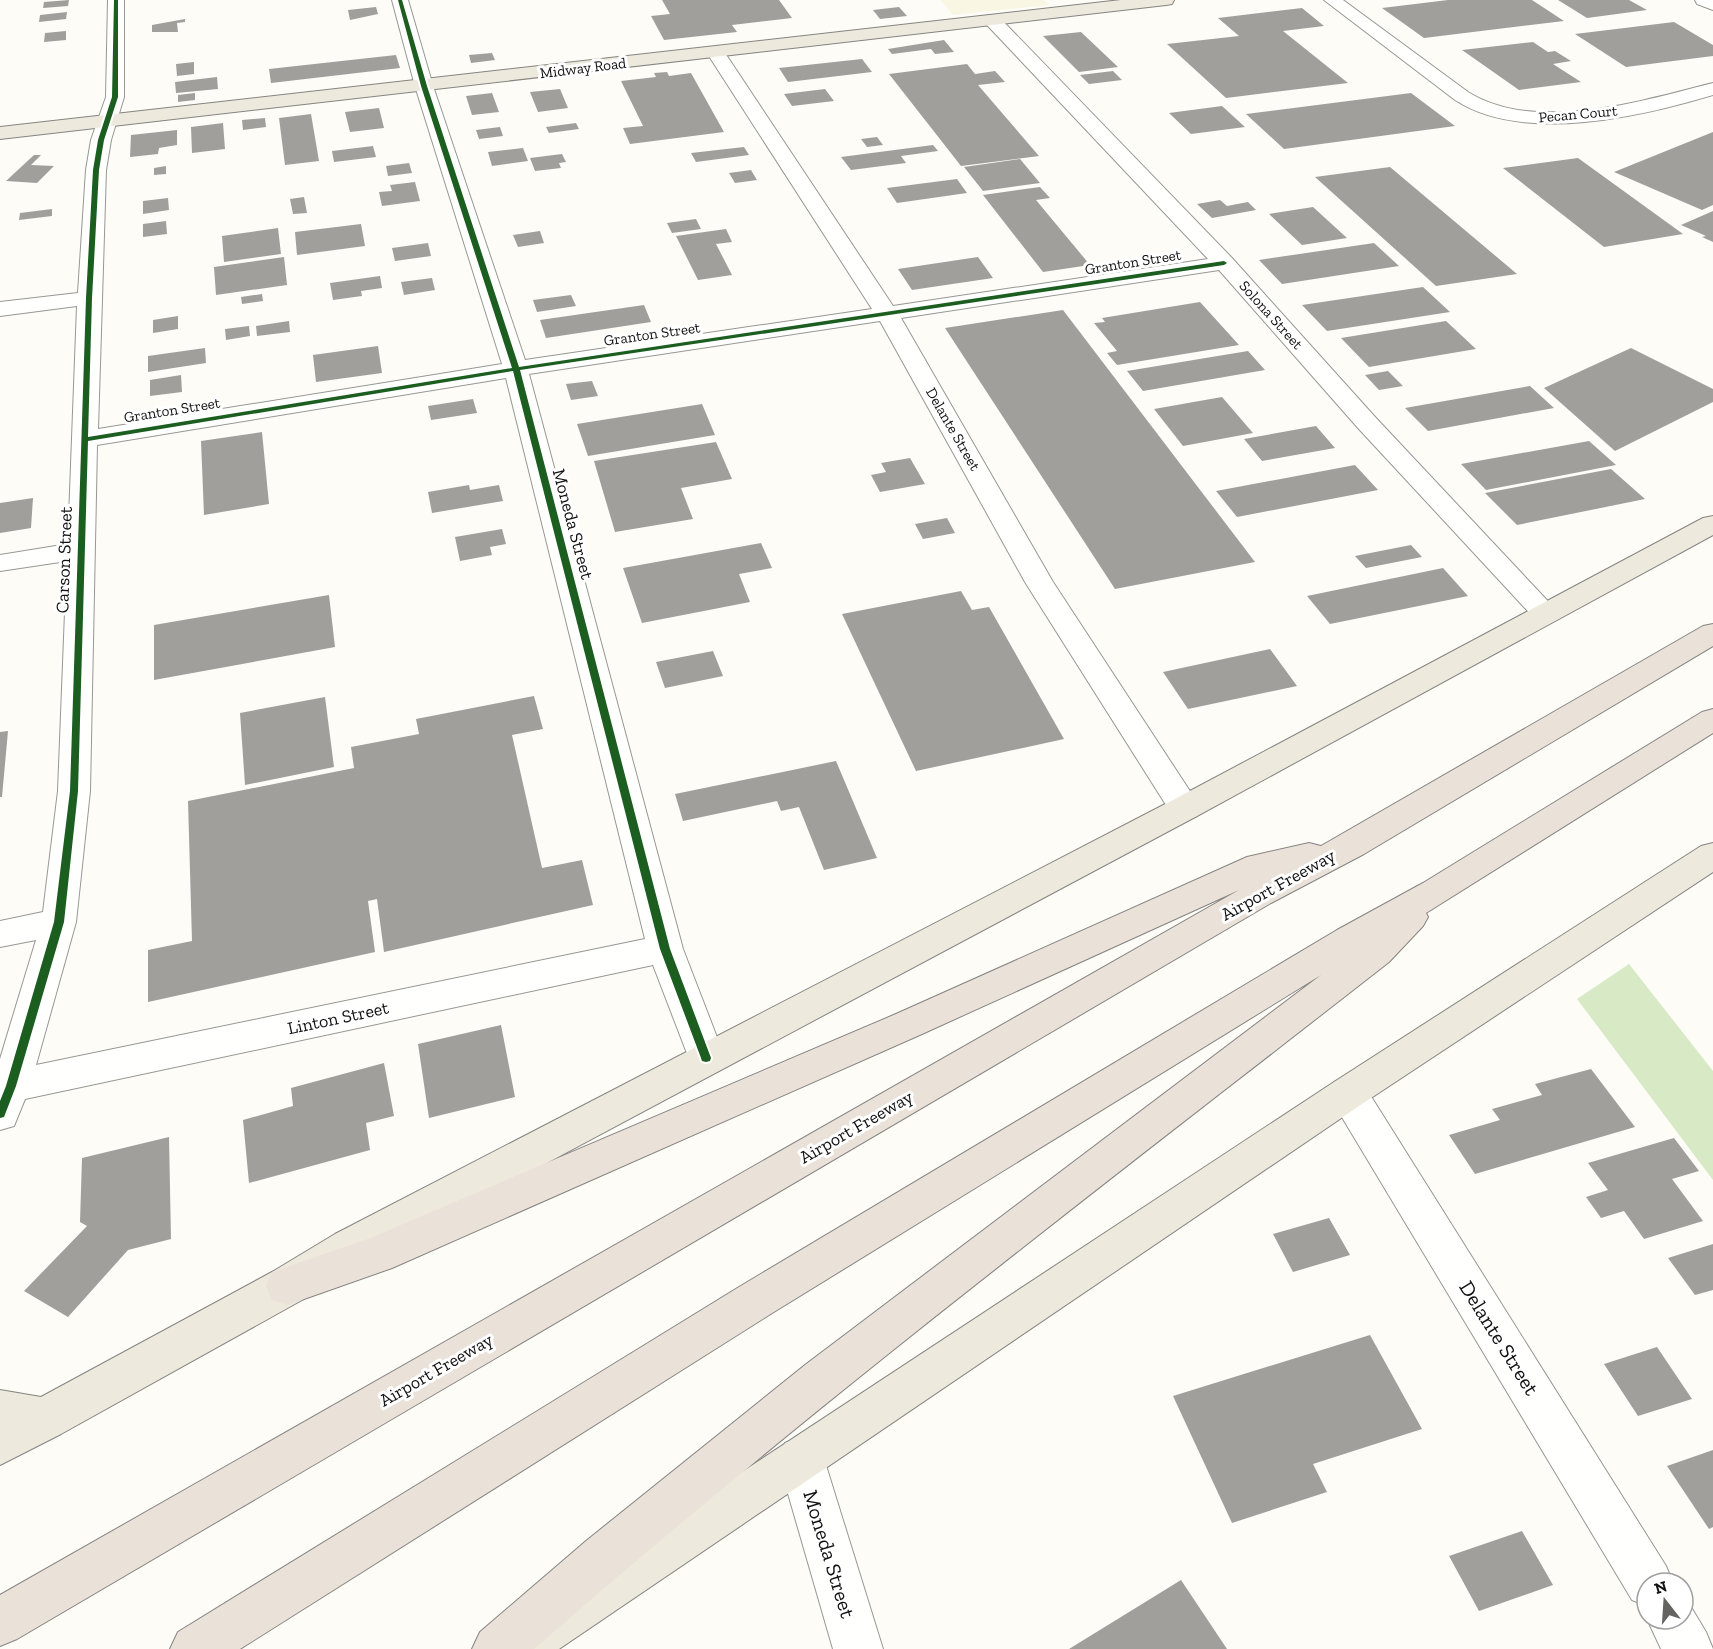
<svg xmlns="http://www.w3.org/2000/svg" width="1713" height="1649" font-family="'Zilla Slab',serif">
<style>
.farmland{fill:#f9f7e4}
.forest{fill:#d8eac5}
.building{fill:#a19f9c}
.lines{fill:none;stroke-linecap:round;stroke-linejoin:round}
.minor-casing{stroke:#979795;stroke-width:2}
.major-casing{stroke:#858482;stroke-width:2}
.highway-casing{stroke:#858482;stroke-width:2}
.minor{fill:#fffffe;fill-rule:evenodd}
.major{fill:#ede9dc;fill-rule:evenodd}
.highway{fill:#eae1d8;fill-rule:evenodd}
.cycleway-casing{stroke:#fff;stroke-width:4}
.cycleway{fill:#1b5e20;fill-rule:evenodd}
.labels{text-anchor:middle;stroke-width:6;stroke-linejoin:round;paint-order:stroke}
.far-street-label{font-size:15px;fill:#111;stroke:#fff}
.street-label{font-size:18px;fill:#111;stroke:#fff}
.near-street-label{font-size:21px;fill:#111;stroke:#fff}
</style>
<rect width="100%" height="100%" fill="#fdfcf7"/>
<!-- farmland -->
<path class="farmland" d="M940,0H1044L1049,5L953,15Z"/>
<!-- forest -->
<path class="forest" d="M1629,964L1713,1071V1180L1577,999Z"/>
<!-- building -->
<path class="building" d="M69,0L68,6L43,8L44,2Z
M662,0H779L792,18L732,25L737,32L664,40L651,16L670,14Z
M1448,0H1532L1564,21L1424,38L1382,8Z
M1558,0H1629L1647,10L1587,18Z
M376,7L378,14L350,20L348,10Z
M899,7L907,16L880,19L873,10Z
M1302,8L1324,26L1283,31L1348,83L1226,98L1167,44L1239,36L1218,18Z
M67,12L66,19L39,22L40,15Z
M185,19V22L177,23L178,32H152V25Z
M1674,22L1713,45V56L1626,67L1575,34Z
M66,31V40L44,42L45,33Z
M1081,32L1118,67L1079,72L1043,36Z
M944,40L954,52L935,54L931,49L892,54L888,49Z
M1533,42L1548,52L1555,51L1571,61L1553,64L1581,82L1519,90L1462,50Z
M492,53L495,60L471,63L469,55Z
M396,55L400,68L271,83L269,69Z
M862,59L872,72L788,82L779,68Z
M194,62V74L177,76L176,64Z
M967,64L975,74L995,71L1005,82L978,85L1039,156L961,166L889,74Z
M1113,71L1122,80L1089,84L1080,75Z
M667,72L669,76L691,73L724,132L630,144L623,128L643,126L621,81L656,77L654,73Z
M217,77L218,89L176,93L175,82Z
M560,89L568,108L538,112L530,92Z
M825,89L834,101L792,106L784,94Z
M195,93V100L178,102V95Z
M492,93L499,112L472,115L466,96Z
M1411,93L1455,126L1284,149L1246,114Z
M1222,106L1245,127L1191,134L1169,113Z
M379,108L384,128L350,132L345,112Z
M311,114L319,161L285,165L279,118Z
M265,118L266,127L243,130L242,120Z
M223,123L225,149L192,153L191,127Z
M576,123L579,129L549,133L546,127Z
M500,127L503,136L479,139L476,130Z
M177,130V145L159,148L158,154L130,157L131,135Z
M1713,132V205L1702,210L1614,172Z
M877,137L883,145L867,147L861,139Z
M933,145L938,151L901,156L906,163L851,170L841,157Z
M373,146L376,157L334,162L332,151Z
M744,147L749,155L696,162L691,153Z
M523,148L528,161L492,166L488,152Z
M562,154L566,162L559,163L561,168L535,171L530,158Z
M34,155H41L31,165L54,166L37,183L6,181Z
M1578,158L1683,234L1604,247L1503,168Z
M1020,159L1040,183L983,191L964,167Z
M409,163L412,173L388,176L386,166Z
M166,166V174L154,175V168Z
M1390,167L1517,274L1436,286L1315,177Z
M751,170L757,180L735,183L729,173Z
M957,179L967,193L897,203L887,188Z
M415,182L420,201L382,206L379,192L392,191L390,185Z
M1040,187L1050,198L1036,200L1090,265L1043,272L983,195Z
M304,197L307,213L293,214L290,199Z
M168,198L169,210L143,214V201Z
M1220,200L1227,206L1248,202L1256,210L1212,218L1197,204Z
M1313,207L1347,238L1302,245L1269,214Z
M52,209V216L19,220L20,213Z
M1713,211V242L1702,237L1706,236L1681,225Z
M696,219L701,229L672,233L667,223Z
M166,221L167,234L143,237V224Z
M361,224L365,246L297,255L295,232Z
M278,228L281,254L224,262L222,236Z
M726,229L732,242L716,244L732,275L698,280L676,236Z
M540,231L544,243L518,247L513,235Z
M428,243L431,256L395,261L392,248Z
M1374,243L1399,266L1282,284L1259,260Z
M284,257L287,285L216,295L214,267Z
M978,257L993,278L912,290L898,269Z
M380,276L382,288L361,291L362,296L333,300L330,283Z
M432,278L435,290L404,295L401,282Z
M1423,287L1450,312L1327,331L1302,305Z
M262,294L263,301L242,304L241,297Z
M571,295L576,306L537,312L533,300Z
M1200,302L1239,345L1117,365L1107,353L1117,351L1094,323L1105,322L1102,318Z
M644,305L651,322L546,338L540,320Z
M1063,310L1255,562L1115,589L945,328Z
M178,316V329L153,333V320Z
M289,321L290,332L257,336L256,326Z
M1446,321L1476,349L1369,367L1341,338Z
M249,326L250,336L226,340L225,329Z
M378,346L382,373L316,382L313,355Z
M205,348L206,363L148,372V356Z
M1631,348L1713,389V402L1615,451L1544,388Z
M1248,351L1265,370L1143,391L1127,371Z
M1388,371L1403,386L1379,390L1365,375Z
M181,375L182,392L150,396V380Z
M592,381L598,396L571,400L566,384Z
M1530,386L1554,408L1428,431L1405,408Z
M1222,397L1253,433L1183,446L1154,409Z
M473,399L477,413L431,420L428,406Z
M702,404L715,435L588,456L577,424Z
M1316,426L1335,448L1262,461L1244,439Z
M262,432L269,504L204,515L201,441Z
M1589,441L1616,465L1486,490L1461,464Z
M716,442L732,479L681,488L693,519L615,532L594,461Z
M910,458L925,484L880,492L871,475L886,472L881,463Z
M1355,465L1378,490L1237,517L1216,491Z
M1611,469L1645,499L1517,525L1485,493Z
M469,485L470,490L499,485L503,501L432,513L428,492Z
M33,498L31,528L0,533V503Z
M947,518L955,533L923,539L915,524Z
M502,529L506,544L490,547L492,555L460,561L455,537Z
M761,543L772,568L739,574L750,602L642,623L623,568Z
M1411,545L1422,557L1366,568L1355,556Z
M1443,568L1468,596L1330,624L1307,596Z
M961,591L972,610L989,607L1064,739L916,771L842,614Z
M329,595L335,647L154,680V625Z
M1270,649L1297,686L1188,709L1163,672Z
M713,651L723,676L665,688L656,662Z
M534,696L543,729L512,735L542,868L582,860L593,905L384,952L377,899L368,901L375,952L148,1002V950L192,941L188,801L354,768L351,747L419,734L416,719Z
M325,697L334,767L245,785L240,713Z
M8,731L2,797H0V732Z
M836,761L877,858L824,870L799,807L781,811L777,801L683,821L675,794Z
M501,1025L515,1097L429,1118L418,1044Z
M384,1063L394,1116L366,1123L370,1150L249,1183L243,1120L293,1106L291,1088Z
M1591,1069L1635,1127L1475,1174L1449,1135L1500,1120L1492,1109L1542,1095L1535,1084Z
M169,1137L171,1239L128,1250L68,1317L24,1291L87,1226L80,1222L82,1158Z
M1674,1138L1699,1171L1672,1179L1703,1221L1644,1239L1624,1211L1601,1218L1586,1197L1608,1190L1588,1163Z
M1329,1218L1350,1255L1293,1272L1273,1234Z
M1713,1244V1290L1695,1295L1668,1258Z
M1370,1335L1422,1429L1313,1464L1327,1492L1232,1523L1173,1396Z
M1657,1347L1692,1399L1638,1416L1604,1364Z
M1713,1450V1527L1709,1529L1667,1466Z
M1522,1531L1553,1585L1479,1611L1449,1556Z
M1181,1580L1227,1649H1069Z"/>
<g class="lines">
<!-- minor casing -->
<g class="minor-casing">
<path id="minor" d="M108,0H124V97L111,140L106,170L98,429L502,364L415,86L392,0H408L433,86L525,360L872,309L707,53L710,49H722L725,53L893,306L1208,259L986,24L983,20L986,16H998L1232,258L1376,418L1560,614L1556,620L1546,623L1536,620L1358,428L1219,270L901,318L1053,582L1201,808L1197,816L1185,820L1173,816L1025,582L880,321L529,374L683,949L725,1058L719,1069L706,1073L693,1069L653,965L25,1099L14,1126L0,1130V1059L36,940L0,947V921L43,912L58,791L67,561L0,571V555L68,544L77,306L0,316V302L78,293L86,170L91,140L106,97ZM506,378L645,939L36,1065L76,922L90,791L97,445Z
M1324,0H1343L1468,92C1535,134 1642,101 1713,83V95C1640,117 1523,144 1455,100Z
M1695,0H1713V10L1697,4Z
M1348,1077L1362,1082L1666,1566L1673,1583H1647V1606L1632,1600L1334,1104L1329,1093L1334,1082Z
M801,1437L817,1443L824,1459L883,1649H833L778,1459L785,1443Z
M1683,1600L1688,1602L1706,1632L1713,1649H1661L1647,1619V1618L1683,1619Z"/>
</g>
<!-- major casing -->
<g class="major-casing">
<path id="major" d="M1121,0H1174L1172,4L1166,5L0,139V127Z
M1713,516V535L1197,816L365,1260L302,1300L61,1434L0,1465V1390L41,1397L272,1272L335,1234L1173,800L1703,518Z
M1713,843V872L1362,1104L559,1649H491L499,1632L1334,1082L1701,846Z"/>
</g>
<!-- highway casing -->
<g class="highway-casing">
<path id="highway" d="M1713,624V646L1364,854L1271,903L17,1639L0,1646V1595L1239,890L922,1034L392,1268L287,1305L272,1300L266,1286L272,1272L368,1239L896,1014L1247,857L1309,843L1321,846L1703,626Z
M1713,709V733L1426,913L1428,917L1423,926L1389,962C1101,1187 809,1408 534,1649H472L480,1632L586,1541L805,1365L1321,975L769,1315L240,1649H170L178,1632L739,1287L1337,930L1423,883L1702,712Z"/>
</g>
<!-- minor -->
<use href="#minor" class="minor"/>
<!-- major -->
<use href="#major" class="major"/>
<!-- highway -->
<use href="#highway" class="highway"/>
<!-- cycleway casing -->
<g class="cycleway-casing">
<path id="cycleway" d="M114,0H118V97L104,140L99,170L92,298L88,437L512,368L421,86L398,0H402L427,86L519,367L1224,261L1227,263L1224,265L520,370L670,949L711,1058L710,1061L706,1062L702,1061L701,1058L660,949L513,371L88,441L78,791L64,922L16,1086L4,1117L0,1118V1101L6,1086L54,922L70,791L86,298L93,170L98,140L112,97Z"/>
</g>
<!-- cycleway -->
<use href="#cycleway" class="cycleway"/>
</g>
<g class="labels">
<!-- far-street labels -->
<g class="far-street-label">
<text transform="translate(583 68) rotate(-7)" y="5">Midway Road</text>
<text transform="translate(1578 114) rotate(-5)" y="5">Pecan Court</text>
<text transform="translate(1133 262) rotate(-9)" y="5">Granton Street</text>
<text transform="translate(1271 315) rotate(48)" y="5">Solona Street</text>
<text transform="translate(652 334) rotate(-8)" y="5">Granton Street</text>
<text transform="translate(172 410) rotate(-9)" y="5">Granton Street</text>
<text transform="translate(953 429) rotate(60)" y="5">Delante Street</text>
</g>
<!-- street labels -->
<g class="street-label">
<text transform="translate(573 524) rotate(75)" y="6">Moneda Street</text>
<text transform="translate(64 560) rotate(-88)" y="6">Carson Street</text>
<text transform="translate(1278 885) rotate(-29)" y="6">Airport Freeway</text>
<text transform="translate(338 1018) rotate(-12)" y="6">Linton Street</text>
<text transform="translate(856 1127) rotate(-30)" y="6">Airport Freeway</text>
<text transform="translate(436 1370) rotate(-30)" y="6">Airport Freeway</text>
</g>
<!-- near-street labels -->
<g class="near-street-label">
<text transform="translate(1499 1338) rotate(58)" y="7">Delante Street</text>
<text transform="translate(829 1554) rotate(73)" y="7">Moneda Street</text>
</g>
</g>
<!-- north arrow -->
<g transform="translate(1665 1601) rotate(343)"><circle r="28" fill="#ffffff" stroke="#a0a0a0" stroke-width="1.5"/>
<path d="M0-4.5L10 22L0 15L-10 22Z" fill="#646362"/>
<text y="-9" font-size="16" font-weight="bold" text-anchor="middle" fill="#111111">N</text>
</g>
</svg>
